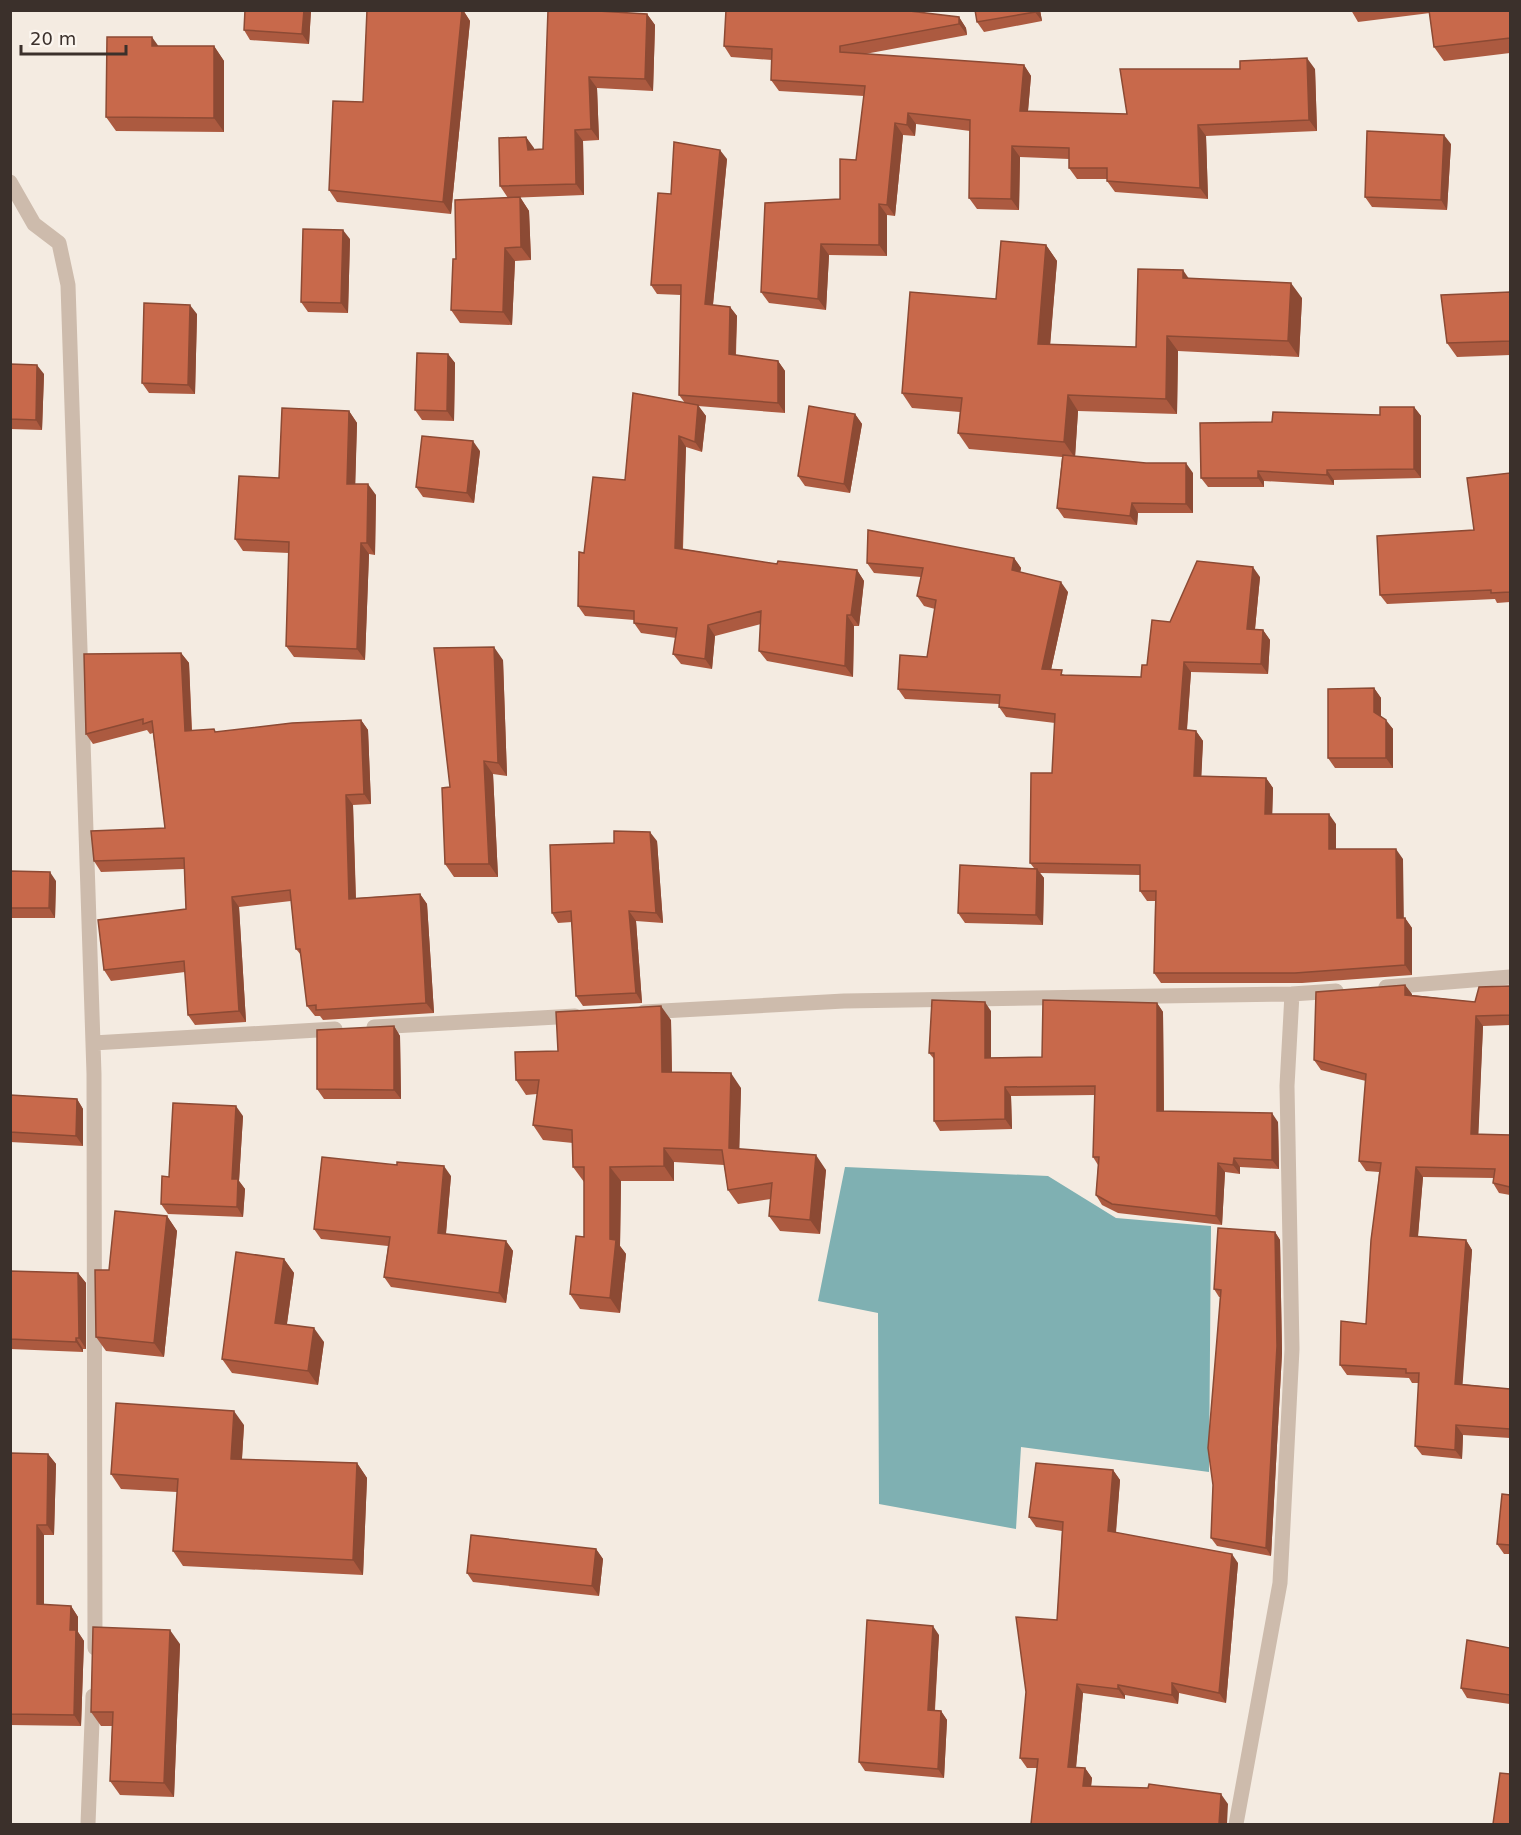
<svg xmlns="http://www.w3.org/2000/svg" width="1521" height="1835" font-family="'DejaVu Sans',sans-serif">
<style>
.water{fill:#7fb0b2}
.lines{fill:none;stroke-linecap:round;stroke-linejoin:round}
.minor{stroke:#cdbbac;stroke-width:15}
.wall{fill:#ac5a40}
.shaded-wall{fill:#8c4a34}
.building{fill:#c8694b;stroke:#8c4a34;stroke-width:1.5}
</style>
<rect width="100%" height="100%" fill="#f4ebe1"/>
<!-- water -->
<path class="water" d="M845,1167L1048,1176L1116,1218L1211,1226L1209,1472L1021,1447L1016,1529L879,1504L878,1313L818,1301Z"/>
<g class="lines">
<!-- minor -->
<path class="minor" d="M10,182L34,224L59,243L68,285L94,1074L95,1648
M1386,987L1510,977
M644,1012L844,1001L1292,994
M374,1027L575,1016
M93,1043L335,1029
M88,1824L93,1696
M1236,1824L1280,1583L1292,1349L1287,1086L1292,994L1336,991"/>
</g>
<!-- wall -->
<path class="wall" d="M311,10L309,44L250,40L244,30Z
M367,10H463L470,21L451,214L337,202L329,190L363,102Z
M975,10H1040L1042,21L984,32L977,22Z
M1351,10H1510V53L1444,61L1434,47L1430,13L1358,22Z
M590,11L647,14L655,25L653,91L597,88L599,140L583,141L584,195L508,198L500,186L526,137L534,150L543,149Z
M959,17L966,28L967,35L865,54L1024,65L1031,76L1028,111L1127,114L1315,69L1317,131L1206,136L1208,199L1115,192L1107,181V179H1077L1069,168V159L1020,157L1019,210L977,209L969,198L970,131L916,124L915,136L903,135L895,216L887,215V256L829,255L826,310L769,303L761,292L840,199L856,160L864,96L779,91L771,80L772,60L731,57L724,46Z
M159,46H214L224,61V132L116,131L106,117Z
M1451,144L1447,210L1372,207L1365,197Z
M727,159L713,305L730,307L737,316L736,355L778,361L785,371V413L698,406L706,416L702,452L686,447L683,549L777,564L857,570L864,581L859,626H854L853,677L767,661L759,651L761,624L715,636L712,669L681,664L673,654L676,638L641,633L634,623V620L585,616L578,606L584,553L625,480L685,403L679,395L681,295L657,294L651,285L671,194Z
M520,197L529,211L531,260L515,261L512,325L460,323L451,310L456,259Z
M350,239L348,313L308,312L301,302Z
M1046,245L1057,261L1050,344L1136,347L1189,278L1302,298L1299,357L1178,351L1177,414L1078,411L1075,456L1193,473V513H1138L1137,525L1064,518L1057,508L1062,457L969,449L958,433L960,412L912,408L902,393L996,299Z
M1510,292V355L1457,357L1447,343Z
M197,314L195,394L149,393L142,383Z
M448,354L455,363L454,421L422,420L415,410Z
M10,364L44,374L42,430L10,429Z
M1414,407L1421,416V478L1334,480V485L1264,481V487H1208L1201,478L1272,422L1380,415Z
M349,411L357,423L355,484L376,495L375,555L369,554L365,660L294,657L286,646L289,553L243,551L235,539L279,478Z
M855,414L862,424L850,493L805,486L798,476Z
M480,451L474,503L423,497L416,487Z
M1510,473V602L1497,603L1495,599L1387,604L1380,595L1474,530Z
M1014,558L1021,568L1020,572L1068,592L1051,670L1065,675L1141,677L1170,622L1260,577L1255,629L1263,630L1270,640L1268,674L1191,672L1187,730L1196,731L1203,741L1201,776L1266,778L1273,788L1272,814L1336,824V849L1403,859V918H1405L1412,928V975L1302,983H1161L1154,973L1155,901H1147L1140,891V875L1040,873L1044,878L1043,925L965,923L958,913L1034,868L1030,863L1052,773L1055,723L1006,717L999,707V704L905,699L898,689L927,657L935,609L924,606L917,596L921,577L874,573L867,563Z
M181,653L189,663L192,730L216,732L361,720L368,730L371,804L353,805L356,898L420,894L427,904L434,1013L323,1020L320,1016H315L307,1006L301,955L296,949L291,901L239,907L246,1022L195,1025L188,1015L185,972L111,981L104,970L186,909L184,869L101,872L94,861L165,828L153,733L150,734L147,730L93,744L86,734Z
M503,660L507,776L493,774L498,877H454L445,864L450,787Z
M1374,688L1381,698V716L1393,729V768H1335L1328,758Z
M657,841L663,923L636,921L642,1003L583,1006L576,996L572,922L558,923L552,913Z
M10,871L56,881L55,918H10Z
M1405,985L1412,995L1475,1002L1510,986V1025L1483,1026L1478,1134L1510,1135V1195L1499,1193L1493,1183L1494,1178L1423,1177L1418,1237L1466,1240L1472,1250L1462,1384L1510,1389V1438L1463,1435L1462,1459L1422,1455L1415,1446L1419,1383H1412L1409,1378L1347,1375L1340,1365L1366,1324L1379,1172L1366,1171L1359,1161L1366,1081L1321,1070L1314,1060Z
M1157,1003L1163,1012L1164,1111L1278,1122L1279,1169L1240,1167V1174L1225,1172L1222,1225L1118,1213L1102,1205L1096,1195L1098,1165L1093,1157L1095,1095L1011,1096L1012,1129L940,1131L934,1121V1059L929,1053L991,1011V1058L1042,1057Z
M671,1020L672,1072L741,1088L739,1149L826,1170L820,1234L780,1231L769,1216L771,1199L738,1204L728,1190L724,1165L674,1162V1181H621L620,1246L626,1254L620,1313L580,1309L570,1294L584,1237V1182L573,1167V1143L543,1140L533,1125L537,1094L526,1095L516,1080L558,1051Z
M394,1026L400,1036L401,1099H324L317,1089Z
M10,1095L77,1099L83,1109V1146L10,1142Z
M243,1116L239,1181L245,1189L243,1217L168,1214L161,1204Z
M451,1176L446,1234L506,1241L513,1251L506,1303L391,1287L384,1277L388,1246L321,1239L314,1229Z
M167,1216L177,1231L164,1357L106,1351L96,1337L109,1270Z
M1275,1232L1280,1240L1282,1353L1271,1556L1217,1546L1211,1538L1213,1485L1220,1297H1219L1214,1289Z
M284,1259L294,1273L287,1324L324,1342L318,1385L232,1373L222,1359Z
M10,1272L78,1273L86,1283V1349H83V1352L10,1349Z
M244,1425L242,1459L357,1463L367,1478L363,1575L183,1566L173,1551L177,1492L121,1489L111,1474Z
M10,1453L48,1454L56,1464L54,1535H44V1605L71,1606L78,1617V1632L84,1641L81,1726L10,1725Z
M1113,1470L1120,1480L1116,1533L1238,1563L1226,1703L1179,1693L1178,1704L1125,1695V1699L1083,1693L1076,1768H1085L1092,1778L1091,1786L1228,1804L1031,1824L1037,1768H1027L1020,1758L1026,1692L1057,1620L1062,1531L1036,1527L1029,1517Z
M1510,1495V1554H1504L1497,1544Z
M596,1549L603,1559L599,1596L473,1582L467,1573Z
M939,1635L935,1710L941,1711L947,1720L944,1778L865,1771L859,1762Z
M180,1644L174,1797L120,1795L110,1781L112,1726H101L91,1712Z
M1510,1648V1704L1467,1698L1461,1688Z"/>
<!-- shaded-wall -->
<path class="shaded-wall" d="M304,10H311L309,44L302,34Z
M462,10H463L470,21L451,214L443,202Z
M1035,10H1040L1042,21L1035,12Z
M647,14L655,25L653,91L645,79Z
M959,17L966,28L967,35L959,24Z
M152,37L162,51L152,46Z
M214,46L224,61V132L214,118Z
M1307,58L1315,69L1317,131L1309,120Z
M1024,65L1031,76L1027,122L1020,111Z
M589,77L597,88L599,140L591,129Z
M908,113L916,124L915,136L907,125Z
M895,123L903,135L895,216L887,205Z
M1198,125L1206,136L1208,199L1200,188Z
M575,130L583,141L584,195L576,184Z
M1444,135L1451,144L1447,210L1441,200Z
M526,137L534,148L536,161L528,150Z
M1012,146L1020,157L1019,210L1011,199Z
M720,150L727,159L712,314L705,304Z
M520,197L529,211L531,260L521,247Z
M879,204L887,215V256L879,245Z
M343,230L350,239L348,313L341,303Z
M821,244L829,255L826,310L818,299Z
M1046,245L1057,261L1049,359L1038,344Z
M505,248L515,261L512,325L503,312Z
M1183,270L1194,286L1183,278Z
M1291,283L1302,298L1299,357L1288,341Z
M190,305L197,314L195,394L188,385Z
M730,307L737,316L735,364L729,354Z
M1167,336L1178,351L1177,414L1166,399Z
M448,354L455,363L454,421L447,411Z
M778,361L785,371V413L778,403Z
M37,365L44,374L42,430L36,420Z
M1068,395L1078,411L1075,458L1064,442Z
M698,405L706,416L702,452L695,442Z
M1414,407L1421,416V478L1414,469Z
M349,411L357,423L355,495L347,484Z
M855,414L862,424L850,493L844,484Z
M679,436L686,447L682,558L675,548Z
M473,441L480,451L474,503L467,493Z
M1186,463L1193,473V513L1186,504Z
M1327,470L1334,480V485L1327,475Z
M1258,471L1264,481V487L1258,478Z
M368,484L376,495L375,555L367,543Z
M1132,503L1138,513L1137,525L1130,516Z
M361,543L369,554L365,660L357,649Z
M1014,558L1021,568L1019,580L1012,570Z
M1253,567L1260,577L1254,639L1247,629Z
M857,570L864,581L859,626L851,615Z
M1061,582L1068,592L1049,679L1042,669Z
M847,615L854,626L853,677L845,666Z
M708,625L715,636L712,669L705,659Z
M1263,630L1270,640L1268,674L1261,664Z
M494,647L503,660L507,776L498,763Z
M181,653L189,663L192,741L185,731Z
M1184,662L1191,672L1186,740L1179,729Z
M1374,688L1381,698V722L1374,712Z
M361,720L368,730L371,804L364,794Z
M1386,720L1393,729V768L1386,758Z
M1196,731L1203,741L1201,786L1194,776Z
M484,761L493,774L498,877L489,864Z
M1266,778L1273,788L1272,824L1265,814Z
M346,795L353,805L356,909L349,899Z
M1329,814L1336,824V859L1329,849Z
M650,832L657,841L663,923L656,913Z
M1396,849L1403,859L1404,928L1397,918Z
M1037,869L1044,878L1043,925L1036,915Z
M50,872L56,881L55,918L49,908Z
M420,894L427,904L434,1013L426,1003Z
M232,897L239,907L246,1022L239,1011Z
M629,911L636,921L642,1003L636,993Z
M1405,918L1412,928V975L1405,965Z
M1405,985L1412,994V1004L1405,995Z
M985,1002L991,1011V1067L985,1058Z
M1157,1003L1163,1012L1164,1120L1157,1111Z
M661,1006L671,1020L672,1086L662,1072Z
M1476,1016L1483,1026L1478,1144L1471,1134Z
M394,1026L400,1036L401,1099L394,1090Z
M731,1073L741,1088L739,1163L729,1148Z
M1005,1087L1011,1096L1012,1129L1005,1119Z
M77,1099L83,1109V1146L76,1136Z
M236,1106L243,1116L239,1181L245,1189L243,1217L237,1207L232,1179Z
M1272,1113L1278,1122L1279,1169L1272,1160Z
M664,1148L674,1162V1181L664,1166Z
M816,1155L826,1170L820,1234L810,1220Z
M1234,1158L1240,1167V1174L1233,1165Z
M1218,1163L1225,1172L1222,1225L1216,1216Z
M444,1166L451,1176L445,1243L438,1233Z
M610,1167L621,1181L620,1246L626,1254L620,1313L610,1298Z
M1416,1167L1423,1177L1417,1246L1410,1236Z
M167,1216L177,1231L164,1357L154,1343Z
M1275,1232L1280,1240L1282,1353L1271,1556L1266,1548Z
M1466,1240L1472,1250L1462,1393L1455,1384Z
M506,1241L513,1251L506,1303L499,1293Z
M284,1259L294,1273L285,1337L275,1323Z
M78,1273L86,1283V1349L79,1338Z
M314,1328L324,1342L318,1385L308,1371Z
M76,1338L83,1349V1352L76,1342Z
M234,1411L244,1425L241,1473L231,1459Z
M1456,1425L1463,1435L1462,1459L1455,1450Z
M48,1454L56,1464L54,1535L47,1525Z
M357,1463L367,1478L363,1575L353,1560Z
M1113,1470L1120,1480L1115,1541L1108,1531Z
M37,1525L44,1535V1615L37,1604Z
M596,1549L603,1559L599,1596L592,1586Z
M1232,1554L1238,1563L1226,1703L1219,1693Z
M71,1606L78,1617V1632L84,1641L81,1726L74,1715L70,1630Z
M933,1626L939,1635L934,1719L928,1710Z
M170,1630L180,1644L174,1797L164,1783Z
M1172,1683L1179,1693L1178,1704L1172,1695Z
M1077,1684L1083,1693L1075,1777L1068,1767Z
M1118,1685L1125,1695V1699L1118,1689Z
M941,1711L947,1720L944,1778L938,1769Z
M1085,1768L1092,1778L1090,1796L1083,1786Z
M1221,1794L1228,1804L1227,1824H1219Z"/>
<!-- building -->
<path class="building" d="M245,10H304L302,34L244,30Z
M367,10H462L443,202L329,190L333,101L363,102Z
M548,10H581L647,14L645,79L589,77L591,129L575,130L576,184L500,186L499,138L526,137L528,150L543,149Z
M726,10H901L959,17V24L840,46V52L1024,65L1020,111L1127,114L1120,69H1240V61L1307,58L1309,120L1198,125L1200,188L1107,181V168H1069V148L1012,146L1011,199L969,198L970,120L908,113L907,125L895,123L887,205L879,204V245L821,244L818,299L761,292L765,203L840,199V159L856,160L865,86L771,80L772,49L724,46Z
M975,10H1035V12L977,22Z
M1429,10H1510V38L1434,47Z
M107,37H152V46H214V118L106,117Z
M1367,131L1444,135L1441,200L1365,197Z
M674,142L720,150L705,304L730,307L729,354L778,361V403L679,395L681,285H651L658,193L671,194Z
M520,197L521,247L505,248L503,312L451,310L453,259H456L455,200Z
M303,229L343,230L341,303L301,302Z
M1001,241L1046,245L1038,344L1136,347L1138,269L1183,270V278L1291,283L1288,341L1167,336L1166,399L1068,395L1064,442L958,433L962,398L902,393L910,292L996,299Z
M1510,292V341L1447,343L1441,295Z
M144,303L190,305L188,385L142,383Z
M417,353L448,354L447,411L415,410Z
M10,364L37,365L36,420L10,419Z
M633,393L698,405L695,442L679,436L675,548L777,564L778,561L857,570L851,615H847L845,666L759,651L761,611L708,625L705,659L673,654L677,628L634,623V611L578,606L579,552L584,553L593,477L625,480Z
M809,406L855,414L844,484L798,476Z
M1380,407H1414V469L1327,470V475L1258,471V478H1201L1200,423L1272,422L1273,412L1380,415Z
M282,408L349,411L347,484H368L367,543H361L357,649L286,646L289,542L235,539L239,476L279,478Z
M422,436L473,441L467,493L416,487Z
M1063,455L1146,463H1186V504L1132,503L1130,516L1057,508Z
M1510,473V592L1491,593V590L1380,595L1377,536L1474,530L1467,478Z
M868,530L1014,558L1012,570L1061,582L1042,669L1062,670L1061,675L1141,677L1142,665H1147L1152,620L1170,622L1197,561L1253,567L1247,629L1263,630L1261,664L1184,662L1179,729L1196,731L1194,776L1266,778L1265,814H1329V849H1396L1397,918H1405V965L1295,973H1154L1156,891H1140V865L1030,863L1031,773H1052L1055,714L999,707L1000,695L898,689L900,655L927,657L936,600L917,596L923,568L867,563Z
M494,647L498,763L484,761L489,864H445L442,788L450,787L434,648Z
M181,653L185,731L214,729L215,732L292,723L361,720L364,794L346,795L349,899L420,894L426,1003L316,1010V1005L307,1006L300,949H296L290,890L232,897L239,1011L188,1015L184,961L104,970L98,920L186,909L184,858L94,861L91,831L165,828L152,721L143,724V719L86,734L84,654Z
M1374,688V712L1386,720V758H1328V689Z
M614,831L650,832L656,913L629,911L636,993L576,996L571,911L552,913L550,845L614,843Z
M960,865L1037,869L1036,915L958,913Z
M10,871L50,872L49,908H10Z
M1405,985V995L1475,1002L1479,987L1510,986V1015L1476,1016L1471,1134L1510,1135V1187L1493,1183L1495,1169L1416,1167L1410,1236L1466,1240L1455,1384L1510,1389V1429L1456,1425L1455,1450L1415,1446L1419,1373H1406V1369L1340,1365L1341,1321L1366,1324L1371,1240L1381,1163L1359,1161L1366,1074L1314,1060L1316,992Z
M932,1000L985,1002V1058L1042,1057L1043,1000L1157,1003V1111L1272,1113V1160L1234,1158L1233,1165L1218,1163L1216,1216L1112,1204L1096,1195L1099,1157H1093L1095,1086L1005,1087V1119L934,1121V1053H929Z
M661,1006L662,1072L731,1073L729,1148L816,1155L810,1220L769,1216L772,1183L728,1190L722,1150L664,1148V1166L610,1167V1239L616,1240L610,1298L570,1294L576,1236L584,1237V1167H573L572,1130L533,1125L539,1080H516L515,1052L558,1051L556,1012Z
M394,1026V1090L317,1089V1030Z
M10,1095L77,1099L76,1136L10,1132Z
M173,1103L236,1106L232,1179H238L237,1207L161,1204L162,1176L169,1177Z
M322,1157L397,1165V1162L444,1166L438,1233L506,1241L499,1293L384,1277L390,1237L314,1229Z
M115,1211L167,1216L154,1343L96,1337L95,1270H109Z
M1218,1228L1275,1232L1277,1346L1266,1548L1211,1538L1213,1485L1208,1448L1221,1290L1214,1289Z
M236,1252L284,1259L275,1323L314,1328L308,1371L222,1359Z
M10,1271L78,1273L79,1338H76V1342L10,1339Z
M116,1403L234,1411L231,1459L357,1463L353,1560L173,1551L178,1479L111,1474Z
M10,1453L48,1454L47,1525H37V1604L71,1606L70,1630H76L74,1715L10,1714Z
M1036,1463L1113,1470L1108,1531L1232,1554L1219,1693L1172,1683V1695L1118,1685V1689L1077,1684L1068,1767L1085,1768L1083,1786L1148,1788L1149,1784L1221,1794L1219,1824H1031L1038,1759L1020,1758L1026,1692L1016,1617L1057,1620L1063,1522L1029,1517Z
M1502,1494L1510,1495V1545L1497,1544Z
M471,1535L596,1549L592,1586L467,1573Z
M867,1620L933,1626L928,1710L941,1711L938,1769L859,1762Z
M93,1627L170,1630L164,1783L110,1781L113,1712H91Z
M1467,1640L1510,1648V1695L1461,1688Z
M1510,1765V1824H1493L1500,1773L1510,1774Z"/>
<!-- border -->
<rect width="1521" height="1835" fill="none" stroke="#3b302b" stroke-width="24"/>
<!-- scale -->
<path d="M21 45v9h105v-9" fill="none" stroke="#3b302b" stroke-width="3"/>
<text x="30" y="45" font-size="18" fill="#3b302b" stroke="#fbf5ee" stroke-width="4.5" paint-order="stroke">20 m</text>
</svg>
